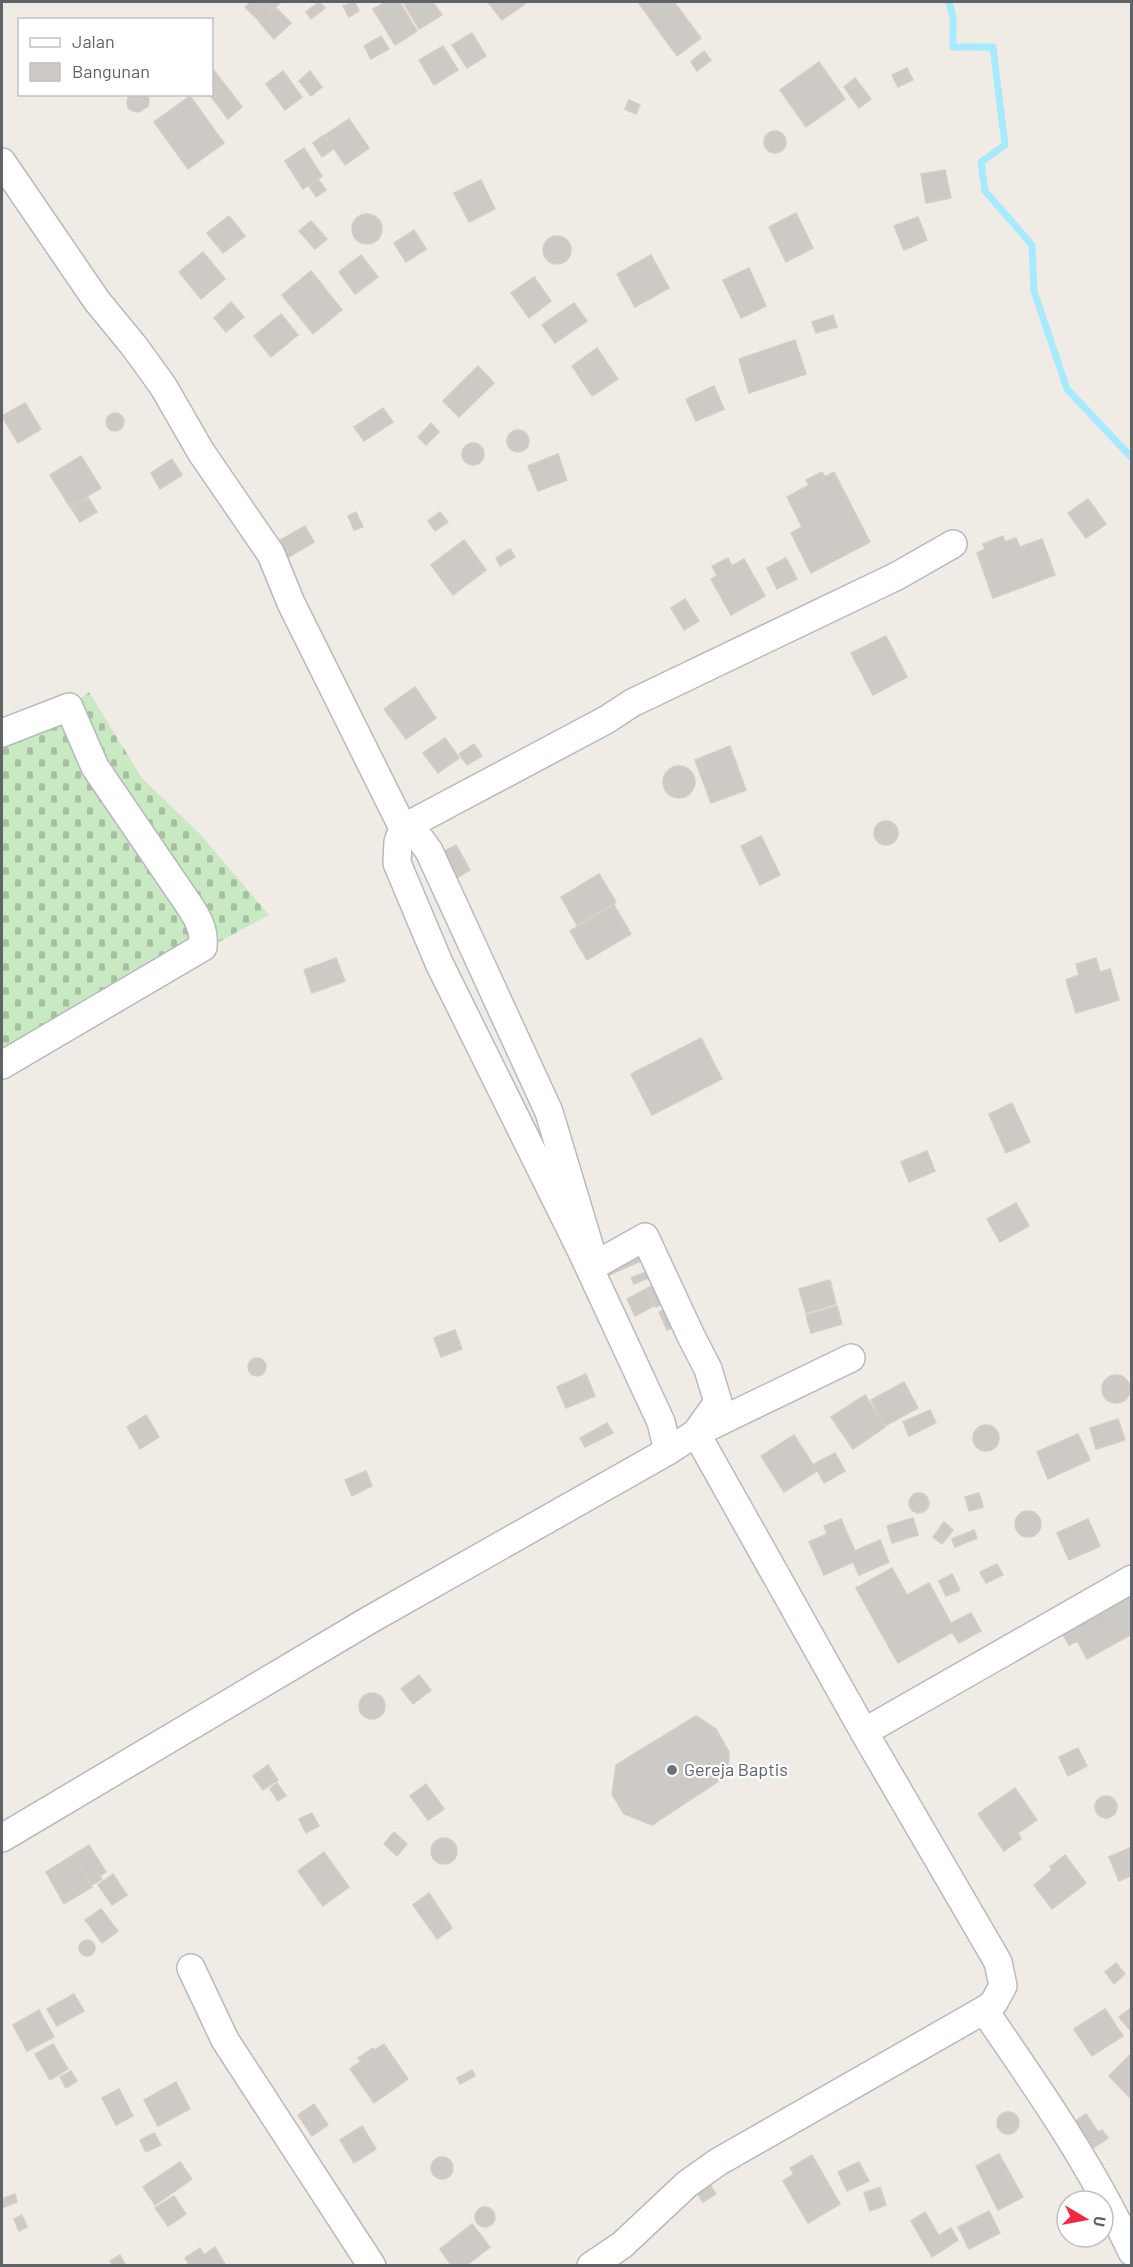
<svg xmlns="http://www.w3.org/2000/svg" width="1133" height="2267" font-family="Barlow,sans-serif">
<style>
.cemetery{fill:url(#cemetery-stones)}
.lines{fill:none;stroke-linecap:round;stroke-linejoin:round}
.stream{stroke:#a6eaff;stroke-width:7}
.building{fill:#cdc9c4;stroke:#d5ccc3;stroke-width:1.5}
.minor-casing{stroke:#b6b9bd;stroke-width:30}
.minor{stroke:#fff;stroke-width:27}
.worship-dot{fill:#6b7280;stroke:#fff;stroke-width:2}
.labels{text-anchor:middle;stroke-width:4.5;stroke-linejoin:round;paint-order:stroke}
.worship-label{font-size:18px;fill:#5b616d;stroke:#fff;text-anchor:start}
</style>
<defs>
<pattern id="cemetery-stones" width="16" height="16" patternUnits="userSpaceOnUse" patternTransform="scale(1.5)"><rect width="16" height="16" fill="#c8e9c1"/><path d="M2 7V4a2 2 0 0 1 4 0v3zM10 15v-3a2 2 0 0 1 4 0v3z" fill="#a6c0a1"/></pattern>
</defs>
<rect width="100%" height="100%" fill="#f0ece5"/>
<!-- cemetery -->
<path class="cemetery" d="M89,692L142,778L200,834L269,915L211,946L2,1067V733L69,707Z"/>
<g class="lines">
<!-- stream -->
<path class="stream" d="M949,2L953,17V47H993L1005,145L981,162L985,191L1032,245L1034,291L1067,389L1132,458"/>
</g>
<!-- building -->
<path class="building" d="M251,2H281L260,22L245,7Z
M319,2L325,8L311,19L306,12Z
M355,2L359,11L349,17L343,6Z
M386,2H400L417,31L395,45L373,9Z
M403,2H433L442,15L419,29Z
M488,2H523L525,4L502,20Z
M638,2H674L701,38L677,56Z
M276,8L291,23L274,39L260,23Z
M472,33L486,56L467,68L452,45Z
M381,36L389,49L371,59L364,46Z
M443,46L458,70L434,85L419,60Z
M704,51L711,60L697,71L691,62Z
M819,62L845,99L806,127L780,90Z
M212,68L242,107L228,119L209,94H212Z
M907,68L913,80L898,87L892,75Z
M283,71L302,97L285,110L266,84Z
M310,71L322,87L311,96L299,81Z
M855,78L871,99L859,108L844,87Z
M129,94H147L149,100L148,106L139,112L133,111L128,108L127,102Z
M190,96L224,143L188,169L154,122Z
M629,100L640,105L636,114L625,109Z
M349,119L369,148L345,165L325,135Z
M764 142a11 11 0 1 1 22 0a11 11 0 1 1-22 0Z
M324,135L333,149L322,157L313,143Z
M304,148L322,176L303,189L285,161Z
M945,170L951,198L926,203L921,174Z
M318,179L326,190L316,197L309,186Z
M481,180L495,209L469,222L454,193Z
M796,213L813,248L786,262L769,227Z
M352 229a15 15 0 1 1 30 0a15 15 0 1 1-30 0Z
M229,216L245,236L223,253L207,233Z
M918,217L927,240L904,250L894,226Z
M311,221L327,239L315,249L299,231Z
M414,230L426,249L406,262L394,243Z
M543 250a14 14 0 1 1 28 0a14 14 0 1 1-28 0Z
M203,252L225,279L201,299L179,272Z
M361,255L378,277L355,294L339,272Z
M651,255L669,288L635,307L617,274Z
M749,268L766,306L741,318L723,280Z
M311,271L342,310L313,334L282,295Z
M534,277L551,301L529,318L511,293Z
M231,302L244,317L226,332L214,318Z
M574,303L587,321L555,343L542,325Z
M281,314L298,335L271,357L254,336Z
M833,315L837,327L816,333L812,322Z
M795,340L806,374L749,393L739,359Z
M597,348L618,379L592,396L572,366Z
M478,366L494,383L459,417L443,401Z
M714,386L724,409L696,421L686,399Z
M25,403L41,429L18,443L2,416Z
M383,408L393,422L364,441L354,427Z
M106 422a9 9 0 1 1 18 0a9 9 0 1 1-18 0Z
M431,423L439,432L426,445L418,437Z
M507 441a11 11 0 1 1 22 0a11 11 0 1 1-22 0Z
M462 454a11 11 0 1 1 22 0a11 11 0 1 1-22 0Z
M558,454L567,480L538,491L528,466Z
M81,456L101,488L70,507L50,475Z
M172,459L182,475L160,489L151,473Z
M822,472L825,477L834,472L870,542L811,573L791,533L802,527L787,497L809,485L806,480Z
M88,498L97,512L80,522L71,508Z
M1088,499L1106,524L1086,538L1068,513Z
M356,512L363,527L354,530L348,516Z
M440,512L448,522L435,531L428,521Z
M305,526L314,542L287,558L277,542Z
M1003,536L1005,542L1016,538L1020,547L1042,539L1055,575L993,598L977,553L985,549L983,544Z
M464,540L486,570L453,595L431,565Z
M510,549L515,557L500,566L496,558Z
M728,558L732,566L744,559L765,596L731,615L711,579L717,576L712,566Z
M786,558L797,579L777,589L767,568Z
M685,599L699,621L684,630L671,608Z
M886,636L907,677L873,695L851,653Z
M415,687L436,718L406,739L384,709Z
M445,738L459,758L438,773L423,753Z
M474,744L482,756L467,765L459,754Z
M730,746L746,790L711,803L695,760Z
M663 782a16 16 0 1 1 32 0a16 16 0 1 1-32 0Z
M874 833a12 12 0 1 1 24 0a12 12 0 1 1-24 0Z
M761,836L780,875L760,885L741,846Z
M456,845L470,870L455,879L441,853Z
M599,874L616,902L577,925L561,897Z
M614,905L631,934L587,960L570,931Z
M336,958L345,981L312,993L304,970Z
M1096,958L1100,972L1110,969L1119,1000L1076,1013L1066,980L1079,975L1076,964Z
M701,1038L722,1079L652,1115L631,1074Z
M1012,1103L1030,1142L1006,1153L989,1114Z
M927,1151L935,1171L909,1182L901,1162Z
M1016,1203L1029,1226L1000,1242L987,1219Z
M641,1250L645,1259L603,1278L599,1270Z
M646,1272L648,1278L634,1284L631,1278Z
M830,1280L836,1304L806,1313L799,1289Z
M656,1284L664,1303L656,1307L647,1288Z
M646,1289L654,1306L635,1316L627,1299Z
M837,1306L842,1324L811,1333L806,1315Z
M669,1307L677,1326L667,1330L659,1312Z
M455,1330L462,1349L441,1357L434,1338Z
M248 1367a9 9 0 1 1 18 0a9 9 0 1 1-18 0Z
M586,1374L595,1396L566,1408L557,1387Z
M1102 1389a14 14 0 1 1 28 0a14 14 0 1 1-28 0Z
M904,1382L918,1408L885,1426L871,1400Z
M865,1395L885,1427L853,1449L831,1417Z
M930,1410L936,1423L909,1436L903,1422Z
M146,1415L159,1437L140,1449L127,1427Z
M1118,1419L1125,1440L1096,1449L1090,1428Z
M607,1423L613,1433L585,1447L580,1438Z
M973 1438a13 13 0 1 1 26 0a13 13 0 1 1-26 0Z
M1078,1434L1090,1460L1048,1479L1037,1452Z
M794,1435L817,1471L784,1492L761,1456Z
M835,1453L845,1471L824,1483L814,1464Z
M366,1471L372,1486L352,1496L345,1480Z
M909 1503a10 10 0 1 1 20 0a10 10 0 1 1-20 0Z
M979,1493L983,1507L969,1511L965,1497Z
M1015 1524a13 13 0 1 1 26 0a13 13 0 1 1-26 0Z
M913,1518L918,1535L892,1543L887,1526Z
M841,1519L855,1551L880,1540L889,1562L859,1575L853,1562L824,1575L809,1542L827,1534L824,1526Z
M1088,1519L1100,1546L1069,1560L1057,1533Z
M944,1522L953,1530L942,1544L933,1537Z
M974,1530L977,1538L955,1547L952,1539Z
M997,1564L1003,1575L986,1583L980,1572Z
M892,1568L907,1595L929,1583L951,1623L971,1613L981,1631L959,1643L952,1632L898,1663L856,1588Z
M952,1574L960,1590L946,1596L939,1581Z
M1132,1594V1634L1087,1659L1077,1641L1069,1645L1057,1624Z
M419,1675L431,1690L413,1704L401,1689Z
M359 1706a13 13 0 1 1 26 0a13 13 0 1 1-26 0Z
M696,1716L716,1729L729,1752L728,1775L652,1825L624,1814L612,1794L616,1765Z
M1078,1748L1087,1766L1068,1776L1059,1757Z
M268,1765L278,1780L263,1790L253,1776Z
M277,1783L286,1796L278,1801L270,1789Z
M426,1784L444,1809L428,1820L410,1796Z
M1015,1788L1037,1820L1018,1833L1021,1839L1004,1851L978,1814Z
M1095 1807a11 11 0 1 1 22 0a11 11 0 1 1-22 0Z
M312,1813L319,1826L306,1833L299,1819Z
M394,1832L407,1844L397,1856L384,1844Z
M431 1851a13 13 0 1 1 26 0a13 13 0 1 1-26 0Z
M89,1845L106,1872L100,1876L102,1879L92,1885L73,1855Z
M1132,1847V1875L1119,1881L1109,1857Z
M324,1852L349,1887L323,1906L298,1871Z
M73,1855L92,1887L64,1904L46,1872Z
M1065,1855L1086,1883L1052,1909L1034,1885L1052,1870L1050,1867Z
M113,1874L127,1895L112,1905L98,1885Z
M429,1893L452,1928L437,1939L413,1905Z
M101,1909L118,1931L102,1943L85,1920Z
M79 1948a8 8 0 1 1 16 0a8 8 0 1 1-16 0Z
M1116,1963L1125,1974L1114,1984L1105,1972Z
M74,1994L84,2011L57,2026L47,2009Z
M1132,2007V2030L1131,2031L1119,2017Z
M1105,2009L1123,2036L1092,2056L1074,2029Z
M39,2010L54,2037L27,2051L13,2025Z
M53,2044L68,2069L50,2080L35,2054Z
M384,2044L408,2079L374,2103L350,2069L361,2061L358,2058L373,2048L375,2050Z
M1132,2053V2100L1109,2076Z
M472,2070L475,2076L460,2084L457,2078Z
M71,2071L77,2081L66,2088L60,2077Z
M176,2082L190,2109L158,2126L144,2100Z
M119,2089L133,2116L116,2125L102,2098Z
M314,2104L328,2125L312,2136L298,2115Z
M997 2123a11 11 0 1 1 22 0a11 11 0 1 1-22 0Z
M1086,2114L1098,2132L1102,2130L1108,2138L1090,2150L1073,2123Z
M362,2126L376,2149L354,2163L340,2140Z
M154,2133L161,2145L146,2152L140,2140Z
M999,2154L1023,2197L998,2210L976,2166Z
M812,2155L840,2204L808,2223L783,2181L794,2174L790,2168Z
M431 2168a11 11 0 1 1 22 0a11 11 0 1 1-22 0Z
M180,2162L192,2179L155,2205L143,2187Z
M859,2162L869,2181L847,2191L838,2172Z
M707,2180L716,2194L703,2202L694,2188Z
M880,2187L886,2205L870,2211L864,2193Z
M15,2194L17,2202L2,2208V2199Z
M174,2196L186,2214L168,2226L155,2208Z
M475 2217a10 10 0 1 1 20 0a10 10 0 1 1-20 0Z
M989,2211L1000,2233L969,2249L958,2227Z
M925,2212L946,2248L932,2257L911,2221Z
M22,2215L27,2227L19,2231L14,2219Z
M472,2224L490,2247L466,2266H452L440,2249Z
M951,2228L958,2240L946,2248L939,2235Z
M215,2247L226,2266H190L185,2258L200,2248L204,2255Z
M120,2255L126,2266H113L110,2261Z"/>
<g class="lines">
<!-- minor casing -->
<g class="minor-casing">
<path id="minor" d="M2,162L97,301L134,346L163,386L201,452L271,554L291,603L403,828L398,842L397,863L439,963L582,1252L661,1422L668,1451
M2,733L69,707L95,767L185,899C195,914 205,927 203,947L2,1065
M696,1433L718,1402L708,1369L691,1336L645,1237L595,1265L549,1112L429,851L421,840L403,828L606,720L632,703L897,576L953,544
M864,1732L1132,1579
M2,1838L371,1619L668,1451L696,1433L851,1358
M191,1968L225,2040L372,2266
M984,2010C1038,2088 1092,2166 1132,2252
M591,2266L622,2245L687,2184L718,2162L984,2010L993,2004L1003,1986L998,1962L864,1732L696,1433"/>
</g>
<!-- minor -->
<use href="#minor" class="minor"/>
</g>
<!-- markers -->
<circle class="worship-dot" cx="672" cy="1770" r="6"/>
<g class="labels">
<!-- worship labels -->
<g class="worship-label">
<text x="684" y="1776">Gereja Baptis</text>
</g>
</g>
<!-- border -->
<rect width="1133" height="2267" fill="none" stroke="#5d6367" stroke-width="6"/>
<!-- legend -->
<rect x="18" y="18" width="195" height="78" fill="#ffffff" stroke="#bec1c2" stroke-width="1.5"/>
<rect x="30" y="38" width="30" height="9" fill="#ffffff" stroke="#bec1c2" stroke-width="1.5"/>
<text x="72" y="48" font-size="18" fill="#5d6367">Jalan</text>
<rect x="30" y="63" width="30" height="18" fill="#cdc9c4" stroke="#bec1c2" stroke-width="1.5"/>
<text x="72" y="78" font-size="18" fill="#5d6367">Bangunan</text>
<!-- north arrow -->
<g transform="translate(1085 2219) rotate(100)"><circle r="28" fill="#ffffff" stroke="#bec1c2" stroke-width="1.5"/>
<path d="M0-4.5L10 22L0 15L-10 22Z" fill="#f32840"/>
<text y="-9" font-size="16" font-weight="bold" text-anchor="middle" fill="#5d6367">U</text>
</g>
</svg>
